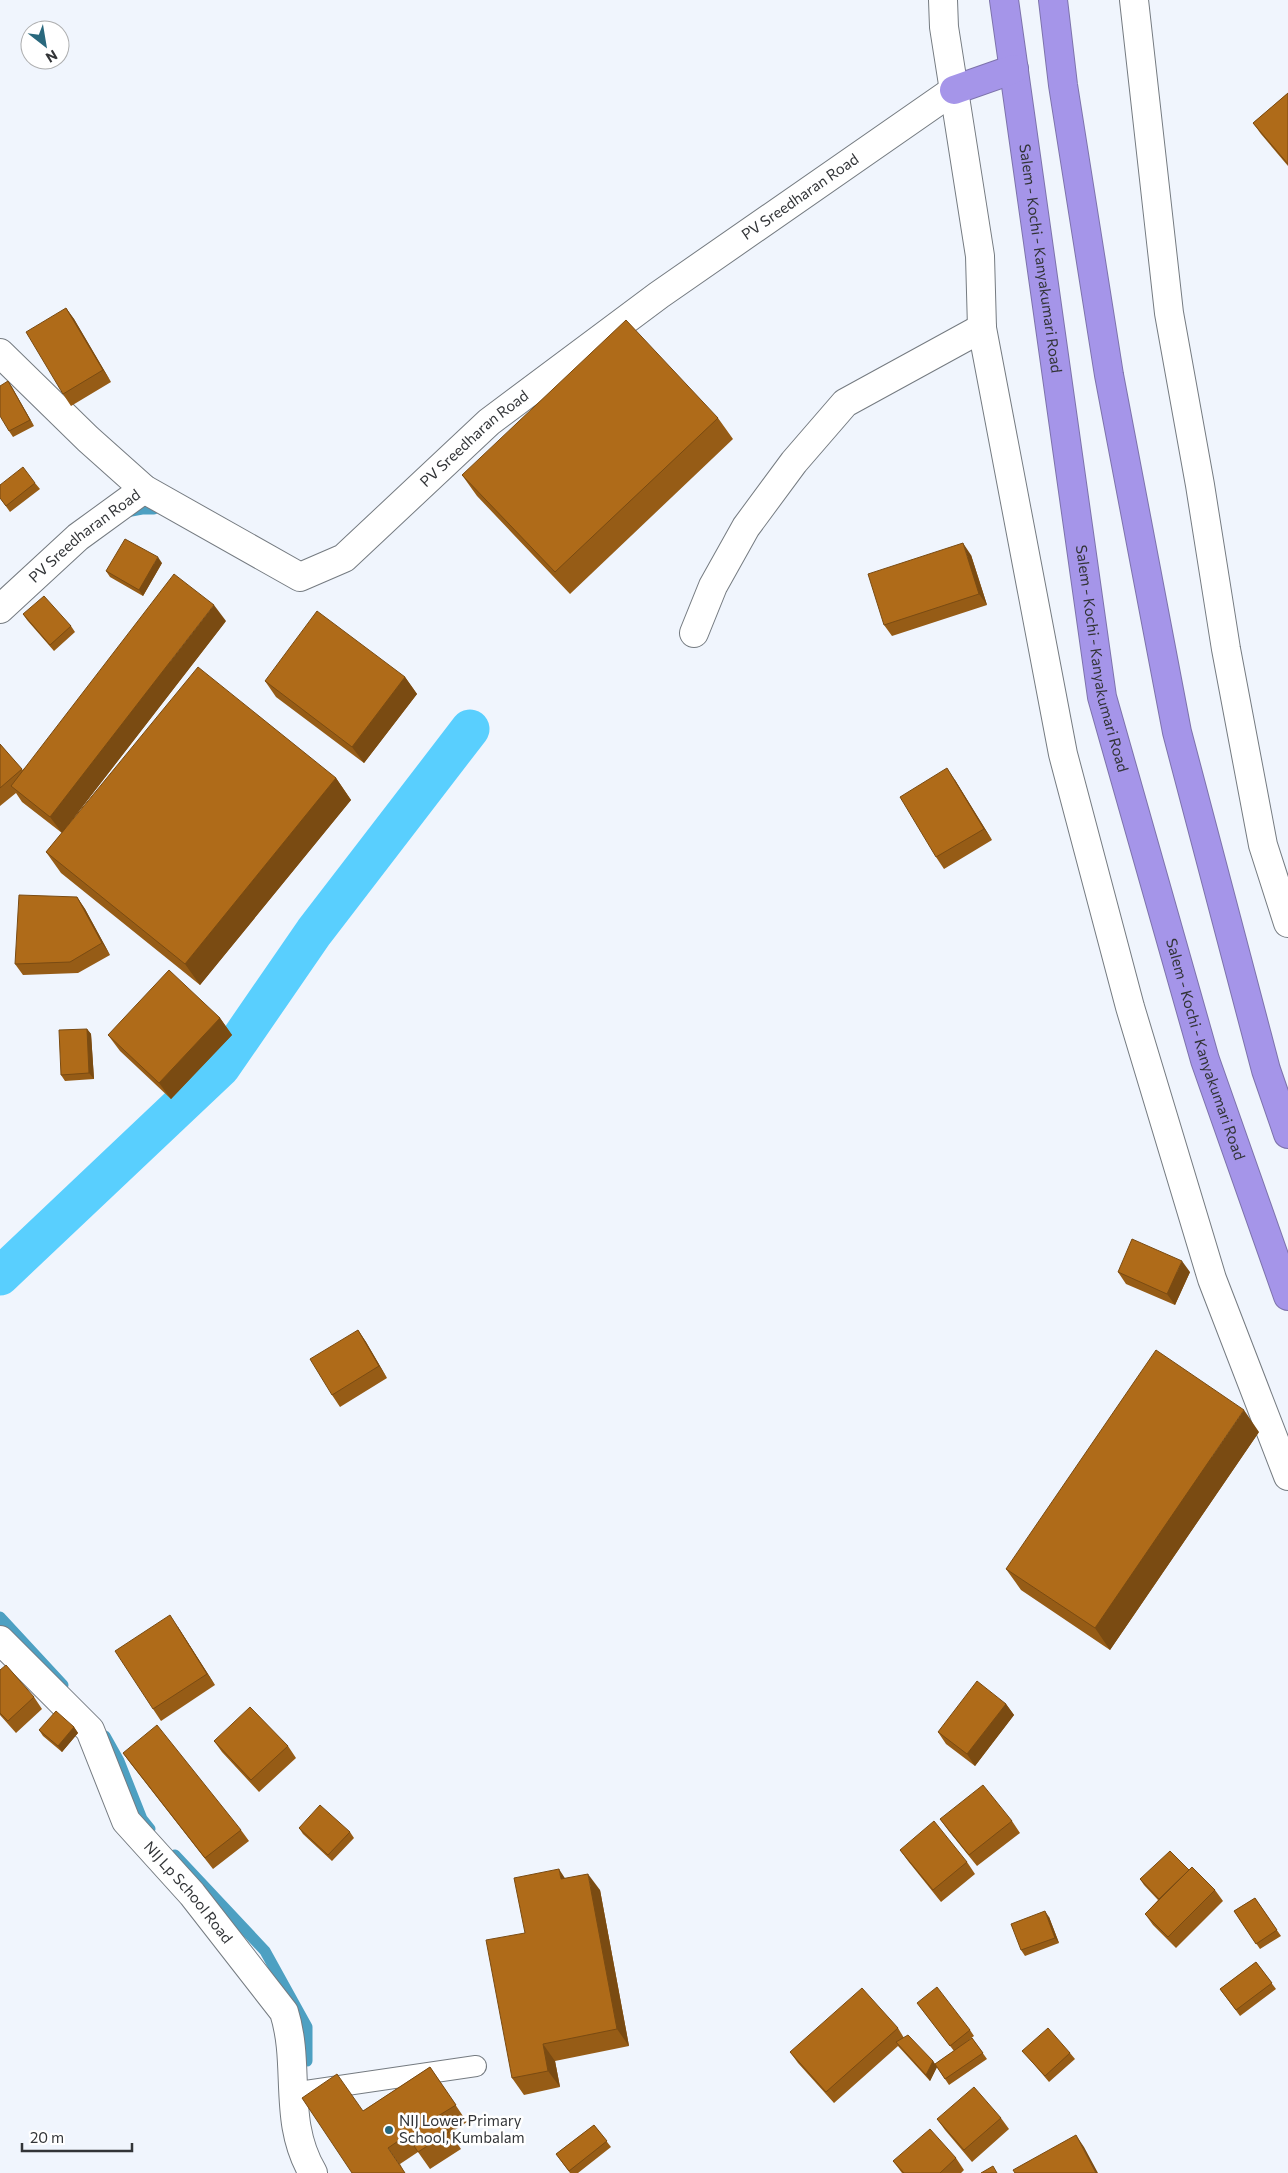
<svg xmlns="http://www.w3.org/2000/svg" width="1288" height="2173" font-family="Commissioner,sans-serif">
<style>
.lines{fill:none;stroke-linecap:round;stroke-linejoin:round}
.stream{stroke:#4da0c2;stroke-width:11}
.canal{stroke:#59cffe;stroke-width:39}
.lane-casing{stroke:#757b81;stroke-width:22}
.street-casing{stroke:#757b81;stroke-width:30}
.highway-casing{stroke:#7d73ab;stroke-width:30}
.lane{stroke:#fff;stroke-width:20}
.street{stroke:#fff;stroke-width:28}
.highway{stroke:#a595e9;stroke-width:28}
.wall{fill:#965c16}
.shaded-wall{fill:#7a4b12}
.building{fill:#af6b19;stroke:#7a4b12}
.poi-dot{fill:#29687d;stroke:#fff;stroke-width:2}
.labels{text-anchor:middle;stroke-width:5;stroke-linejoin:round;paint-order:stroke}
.street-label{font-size:15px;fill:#323437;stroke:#fff}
.poi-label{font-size:15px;fill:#323437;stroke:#fff;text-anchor:start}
</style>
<rect width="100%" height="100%" fill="#f0f5fd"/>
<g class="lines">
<!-- stream -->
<path class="stream" d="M126,512L142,509H154L165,503
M0,1617L63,1685
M105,1736L119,1761L142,1819L150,1829
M175,1855L265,1951L307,2027V2061"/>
<!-- canal -->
<path class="canal" d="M0,1276L221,1067L314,932L470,729"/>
<!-- lane casing -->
<g class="lane-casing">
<path id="lane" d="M292,2093L476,2066"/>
</g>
<!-- street casing -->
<g class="street-casing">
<g id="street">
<path d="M943,0L944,27L980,256L982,328L1063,754L1130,1007L1212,1279L1288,1476"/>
<path d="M1134,0L1169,313L1200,485L1226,649L1263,845L1288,923"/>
<path id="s1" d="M0,353L88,439L144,489L300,577L344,558L489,422L659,295L954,90"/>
<path id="s2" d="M0,609L78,537L144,489"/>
<path d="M694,633L713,586L746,527L794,462L845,403L982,328"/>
<path id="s3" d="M0,1640L90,1730L126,1821L192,1894L284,2012C301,2066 282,2121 313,2173"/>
</g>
</g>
<!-- highway casing -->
<g class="highway-casing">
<g id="highway">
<path id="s4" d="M1004,0L1102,697L1205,1060L1288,1296"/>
<path d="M1053,0L1063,85L1109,375L1177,732L1266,1070L1288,1134"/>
<path d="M954,90L1014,69"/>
</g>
</g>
<!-- lane -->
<use href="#lane" class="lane"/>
<!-- street -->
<use href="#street" class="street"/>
<!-- highway -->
<use href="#highway" class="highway"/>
</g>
<!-- wall -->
<path class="wall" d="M1288,93V166L1261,134L1253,123Z
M66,308L74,319L111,382L71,406L63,394Z
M8,381L34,426L13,437L9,431Z
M718,418L733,439L570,594L477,496L462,475Z
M35,483L40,489L10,512L0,498Z
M971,555L987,605L892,636L884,625Z
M162,563L143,596L110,577L106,571Z
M23,614L71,626L75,632L54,651L27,620Z
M226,621L66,828L336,778L351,800L200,985L61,873L46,852L62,833L22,802L16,793L0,806V744L22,770Z
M405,677L417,694L364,763L276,697L265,681Z
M955,780L992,840L944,869L936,857Z
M77,897L85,909L110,955L78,973L23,975L15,964Z
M220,1018L232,1035L171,1099L120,1051L108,1035Z
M87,1029L91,1034L94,1079L65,1081L61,1075Z
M1118,1272H1190L1175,1305L1126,1284Z
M358,1330L366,1342L387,1378L340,1407L332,1395Z
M1259,1432L1110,1650L1021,1590L1006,1569Z
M178,1627L215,1685L161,1721L153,1709Z
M0,1670L34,1697L42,1709L16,1733L0,1715Z
M1006,1704L1014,1715L975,1766L946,1744L938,1732Z
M74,1727L78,1733L62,1752L43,1736L39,1730Z
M214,1741L288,1746L296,1758L259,1792L222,1752Z
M123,1753L241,1830L249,1841L213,1869L131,1764Z
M940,1819L1012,1821L1020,1833L977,1866L948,1830Z
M299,1828L350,1832L354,1838L332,1861L303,1834Z
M900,1850L967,1862L975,1874L941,1902L908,1861Z
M1189,1870L1215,1890L1223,1901L1176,1948L1153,1925L1145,1914L1158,1900L1144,1885L1140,1879Z
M565,1878L600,1890L629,2046L555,2061L560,2087L524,2095L512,2078L525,1933Z
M1255,1898L1281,1936L1260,1949L1234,1911Z
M1049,1917L1059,1943L1025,1956L1021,1950Z
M1256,1962L1276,1989L1240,2016L1220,1989Z
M921,2008L970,2030L974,2036L965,2043L972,2038L987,2059L949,2085L937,2067L930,2081L898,2046L834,2103L798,2063L790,2052L898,2028L904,2038L933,2061L935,2064L954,2051Z
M1022,2051L1070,2053L1075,2059L1049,2082L1027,2056Z
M430,2067L467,2122L450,2133L461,2149L430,2169L418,2152L400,2164L405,2173L363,2111Z
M1001,2118L1009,2129L972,2162L945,2130L937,2119Z
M594,2125L611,2147L578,2173H570L556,2154Z
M956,2158L964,2170L961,2173H902L893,2161Z"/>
<!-- shaded-wall -->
<path class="shaded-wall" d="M66,308L74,319L111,382L103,370Z
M8,381L12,387L34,426L30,420Z
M963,543L971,555L987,605L979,594Z
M158,557L162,563L143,596L139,590Z
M214,605L226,621L62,833L50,817Z
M405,677L417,694L364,763L352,747Z
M947,768L955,780L992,840L984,829Z
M336,778L351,800L200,985L185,964Z
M77,897L85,909L110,955L102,943Z
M220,1018L232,1035L171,1099L159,1083Z
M87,1029L91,1034L94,1079L89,1073Z
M1182,1261L1190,1272L1175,1305L1167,1294Z
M358,1330L366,1342L387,1378L379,1366Z
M1244,1410L1259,1432L1110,1650L1095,1628Z
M170,1615L178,1627L215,1685L207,1674Z
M1006,1704L1014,1715L975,1766L967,1754Z
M74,1727L78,1733L62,1752L58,1746Z
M559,1869L570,1886L561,1879Z
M588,1874L600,1890L629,2046L617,2029Z
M1045,1911L1049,1917L1059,1943L1055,1938Z
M543,2044L555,2061L560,2087L548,2071Z
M933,2061L937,2067L930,2081L926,2075Z
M1076,2135L1084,2147L1098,2173H1096Z"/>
<!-- building -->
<path class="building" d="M1288,93V164L1253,123Z
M66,308L103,370L63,394L26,332Z
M626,320L718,418L555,572L462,475Z
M8,381L30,420L9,431L0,416V386Z
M23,467L35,483L6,506L0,498V485Z
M125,539L158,557L139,590L106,571Z
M963,543L979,594L884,625L868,574Z
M174,574L214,605L50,817L11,786Z
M44,596L71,626L50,645L23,614Z
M317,611L405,677L352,747L265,681Z
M198,667L336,778L185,964L46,852Z
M0,744L22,769L0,788Z
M947,768L984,829L936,857L900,797Z
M19,895L77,897L102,943L70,962L15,964Z
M169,970L220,1018L159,1083L108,1035Z
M87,1029L89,1073L61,1075L59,1030Z
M1132,1239L1182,1261L1167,1294L1118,1272Z
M358,1330L379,1366L332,1395L310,1359Z
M1156,1350L1244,1410L1095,1628L1006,1569Z
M170,1615L207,1674L153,1709L115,1651Z
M6,1665L34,1697L8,1721L0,1713V1670Z
M977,1681L1006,1704L967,1754L938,1732Z
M250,1707L288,1746L251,1780L214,1741Z
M56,1711L74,1727L58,1746L39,1730Z
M157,1725L241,1830L205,1858L123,1753Z
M983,1785L1012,1821L969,1855L940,1819Z
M320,1805L350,1832L328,1855L299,1828Z
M934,1821L967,1862L933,1890L900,1850Z
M1170,1851L1189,1870L1159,1899L1140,1879Z
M1192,1867L1215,1890L1168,1937L1145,1914Z
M559,1869L561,1879L588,1874L617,2029L543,2044L548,2071L512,2078L486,1940L525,1933L514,1878Z
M1255,1898L1277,1930L1256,1944L1234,1911Z
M1045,1911L1055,1938L1021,1950L1011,1924Z
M1256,1962L1272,1983L1236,2010L1220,1989Z
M937,1987L970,2030L950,2046L917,2003Z
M862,1988L898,2028L826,2092L790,2052Z
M1048,2028L1070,2053L1045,2076L1022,2051Z
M908,2035L933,2061L926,2075L896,2042Z
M972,2038L983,2053L945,2079L935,2064Z
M430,2067L456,2105L438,2116L449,2132L418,2152L407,2135L388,2148L405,2173H352L302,2098L337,2074L363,2111Z
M974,2087L1001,2118L964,2150L937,2119Z
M594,2125L607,2141L569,2171L556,2154Z
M930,2129L956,2158L940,2173H904L893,2161Z
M1076,2135L1096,2173H1015L1013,2170Z
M993,2166L997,2173H981Z"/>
<!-- markers -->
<circle class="poi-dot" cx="389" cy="2130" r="5"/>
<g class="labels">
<!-- street labels -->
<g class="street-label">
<text dy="5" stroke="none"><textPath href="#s1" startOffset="1008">PV Sreedharan Road</textPath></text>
<text dy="5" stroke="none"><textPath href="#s4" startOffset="261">Salem - Kochi - Kanyakumari Road</textPath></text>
<text dy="5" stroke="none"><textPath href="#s1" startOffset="602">PV Sreedharan Road</textPath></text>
<text dy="5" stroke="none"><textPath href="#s2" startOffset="112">PV Sreedharan Road</textPath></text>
<text dy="5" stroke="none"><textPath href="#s4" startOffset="666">Salem - Kochi - Kanyakumari Road</textPath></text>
<text dy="5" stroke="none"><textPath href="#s4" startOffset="1071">Salem - Kochi - Kanyakumari Road</textPath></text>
<text dy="5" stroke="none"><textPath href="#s3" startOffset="320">NIJ Lp School Road</textPath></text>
</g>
<!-- poi labels -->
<g class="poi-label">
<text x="399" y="2126">NIJ Lower Primary<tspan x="399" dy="17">School, Kumbalam</tspan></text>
</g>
</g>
<!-- north arrow -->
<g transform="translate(45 45) rotate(149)"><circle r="24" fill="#ffffff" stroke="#adaeaf"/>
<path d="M0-4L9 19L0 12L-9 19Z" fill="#29687d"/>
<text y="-8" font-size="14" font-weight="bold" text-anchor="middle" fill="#323437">N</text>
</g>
<!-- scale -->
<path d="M22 2143v8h110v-8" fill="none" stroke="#323437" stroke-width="2.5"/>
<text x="30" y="2143" font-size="15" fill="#323437" stroke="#ffffff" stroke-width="4" paint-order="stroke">20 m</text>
</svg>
